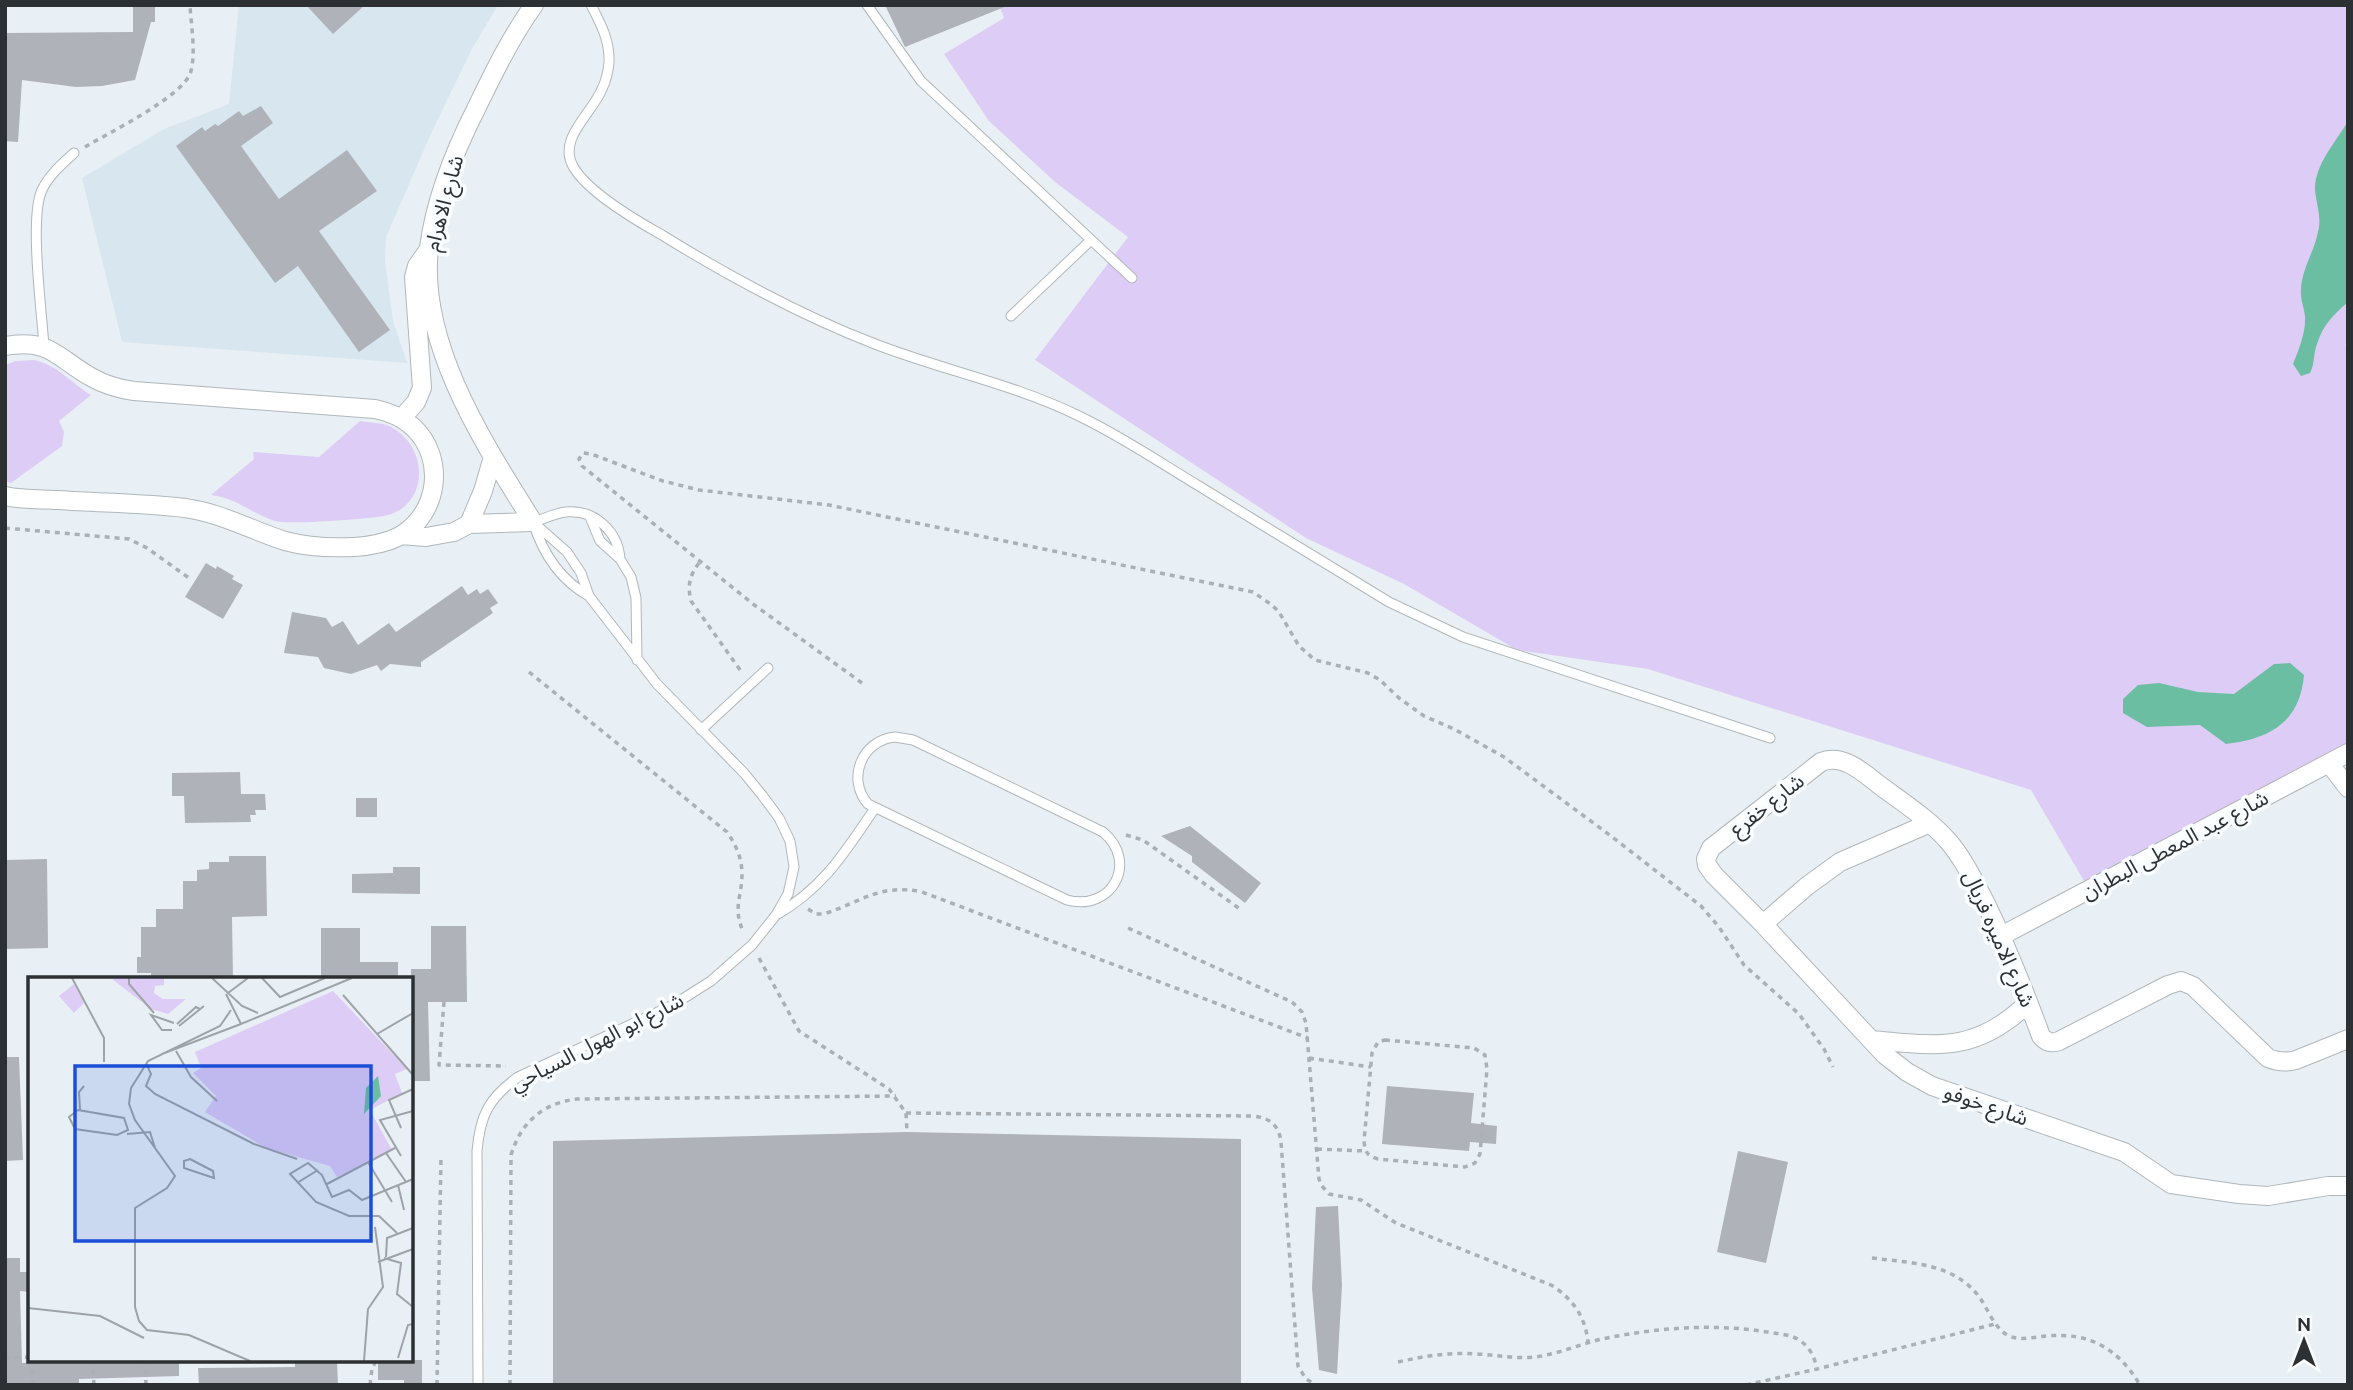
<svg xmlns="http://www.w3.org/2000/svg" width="2353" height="1390" font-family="Ubuntu,'Noto Sans Arabic',sans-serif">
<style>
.built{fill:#d8e6f0}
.green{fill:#ddccf5}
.water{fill:#6bbea1}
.building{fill:#afb2b8}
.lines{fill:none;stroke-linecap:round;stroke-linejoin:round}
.lane-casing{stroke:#b0b7bb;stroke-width:11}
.street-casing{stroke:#b0b7bb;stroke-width:20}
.path{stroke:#aab0b4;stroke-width:3.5;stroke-dasharray:5 5;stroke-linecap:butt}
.lane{stroke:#fff;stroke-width:9}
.street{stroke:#fff;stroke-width:18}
.labels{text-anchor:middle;stroke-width:7;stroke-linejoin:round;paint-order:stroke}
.street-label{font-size:21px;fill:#2d3032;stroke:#fafdff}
.inset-road{fill:none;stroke:#9ea3a7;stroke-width:2}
.view{fill:#1d4ed8;fill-opacity:0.15;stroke:#1d4ed8;stroke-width:3.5}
.inset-edge{fill:none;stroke:#2d3032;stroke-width:3.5}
</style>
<rect width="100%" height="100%" fill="#e9f0f5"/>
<!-- built -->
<path class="built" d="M239,5H498L472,49L434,127L386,237L385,260L393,321L407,363L122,342L82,178L164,129L229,104Z"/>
<!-- green -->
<path class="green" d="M999,5H2348V342L2345,344L2348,347V750L2084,881L2031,790L1648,669L1517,650L1404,584L1306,538L1035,360L1128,237L1055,182L989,121L944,54L1004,18Z
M34,360C58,365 71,383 91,395L59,421L64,432L62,446L11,483L5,481V365L16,361Z
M360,421C370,423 382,422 391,427C428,446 430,503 388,515C376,519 285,525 275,521C252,514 237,498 211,495L254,459L253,452L319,457Z"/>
<!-- water -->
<path class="water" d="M2348,121V302C2333,315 2323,325 2317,344C2313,354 2315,364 2310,373L2301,376L2293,364C2299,349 2306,332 2305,316C2304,307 2300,299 2301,289C2302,269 2314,252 2318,232C2322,217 2316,204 2315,189C2315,164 2336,142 2348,121Z
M2290,663L2304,675C2300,722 2270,739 2226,744L2200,725L2147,727L2123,713V699L2138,685L2159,683L2198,692L2234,694L2274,664Z"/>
<!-- building -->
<path class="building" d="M155,5V22H151L135,80L102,86L76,87L22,80L18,142L5,141V33L133,32V6Z
M306,5H365L333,34Z
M885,5H1007V6L905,47Z
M261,106L273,123L241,146L279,199L347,150L377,191L319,231L390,330L359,352L298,266L275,283L176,146L202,127L205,131L215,124L218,126L239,111L243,116Z
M206,563L216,569L217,566L234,576L232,579L243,585L223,619L185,597Z
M462,586L468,595L477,589L480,594L488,589L498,603L490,608L493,613L421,662V667L390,664L381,671L377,665L351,674L324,668L318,657L284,653L292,612L326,618L332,627L343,621L358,645L389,623L396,632Z
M240,772L241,794H265L266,810H255L256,815H250L251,822L185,823L184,796H172V773Z
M356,798H377V817H356Z
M1190,826L1261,883L1245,903L1192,862V856L1161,836Z
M229,856H266L267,916L232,917L233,979H151V973H137V957H141V927H156V909H183V881H197V870L209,869V862H229Z
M47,859L48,948L5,949V860Z
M393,867H420V894L352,893V874L393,873Z
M431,926H466L467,1002H428L430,1081H411V969H431Z
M321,928H360V962H398V979H321Z
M5,1057H19L23,1160L5,1161Z
M1387,1086L1474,1093L1471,1123L1497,1126L1496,1144L1470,1142L1469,1151L1382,1144Z
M907,1132L1241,1139V1385H553V1141Z
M1738,1151L1788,1162L1766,1263L1717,1252Z
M1338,1206L1342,1285L1337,1374L1319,1370L1312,1288L1316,1207Z
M5,1258H20V1272H30V1292L20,1291L22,1363L179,1360V1376L79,1379V1385H5Z
M295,1360H337L338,1385H199L198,1368L295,1367Z
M393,1360H422V1385H404V1380H378V1363H393Z"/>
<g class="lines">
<!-- lane casing -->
<g class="lane-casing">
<path id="lane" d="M591,5C601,24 610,41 609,63C608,72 606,81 602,89C592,114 556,139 574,168C589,193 637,221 662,235C730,277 800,315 875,344C942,370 1014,384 1079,416C1121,436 1159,462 1199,486C1262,525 1325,563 1389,602L1463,637L1770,738
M867,5L921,81L1132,278
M1011,316L1091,240
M44,347C42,313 29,217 42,190C49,175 62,164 74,153
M590,517L600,541L620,559L631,577L636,598L637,660
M533,522C544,519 555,513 566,512C594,509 618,531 620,559
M533,522C543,554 560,580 589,596
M701,730L768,668
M895,737L913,740L1103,832C1139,862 1112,912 1067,900L868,804C846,779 862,740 895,737Z
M778,914C825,886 845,852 875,808
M478,1385L477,1151C480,1115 489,1098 518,1077L673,1005L711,981L752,945L776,915L788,894L794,867L790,841L779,818L762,795L744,773L657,684L589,596L581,573L567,552L533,522"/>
</g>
<!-- street casing -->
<g class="street-casing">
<path id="street" d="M5,346C50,338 57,358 91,377C105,385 119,389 134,391L375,409C390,412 402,417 413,427C446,458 439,513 400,536C386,543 370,546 354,547C332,548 307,547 285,541C251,530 221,513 185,508C143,503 100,503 58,500C41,499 22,500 5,496
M402,418L416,402L422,388L414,277L417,266L429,249
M533,522C485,445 418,344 429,248C435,200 455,150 477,107C494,72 511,37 534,5
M469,524L483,491L493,457
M401,535L426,537L454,532L469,524L533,522
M2329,763L2348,788
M1763,924L1807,886L1840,862L1930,823
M2001,936L2348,753
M2348,1039L2296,1060C2286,1063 2278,1062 2268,1058L2193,986L2181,981L2168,985L2059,1041C2051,1044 2046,1042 2041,1036C2024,990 2006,945 1985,902C1974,881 1964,860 1949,842C1929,819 1902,802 1878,784C1863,772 1842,753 1821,762L1711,848L1706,859L1707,865L1714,875L1763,924L1885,1055L1907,1072L1932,1086L2124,1152L2171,1184L2239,1194L2268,1196L2328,1186H2348
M1872,1040C1939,1046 1976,1053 2028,1003"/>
</g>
<!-- path -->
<path class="path" d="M85,147C108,133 185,96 191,71C196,51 191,26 190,5
M5,528L129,539L147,548L189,578
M699,563C690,575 687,585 691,601L743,674
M529,672L727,832C736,845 742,858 742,874C742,897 732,909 744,933
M862,683L753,604L582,466L579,459L583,453L591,454L663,481L699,490L829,505L897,519L1253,592L1272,605L1279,612L1299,646L1315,660L1368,673L1380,680L1399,698L1424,716L1454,729L1504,757L1611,836L1701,906L1719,927L1744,965L1799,1014L1824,1049L1833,1067
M1126,835L1143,840L1240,909
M808,909L816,914H824C861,902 880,883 922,892L1308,1038
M1128,928L1292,1002L1302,1012L1306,1023L1319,1179L1321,1185L1329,1194L1361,1200L1396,1223L1551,1285C1573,1299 1585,1316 1588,1342
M759,958L799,1031L889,1089L906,1113L907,1132
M444,1002L439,1065L506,1066
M1385,1040L1474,1048L1485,1055L1487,1069L1480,1154L1475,1163L1465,1167L1378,1159C1367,1156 1365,1152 1364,1141L1372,1053L1378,1042Z
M1309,1058L1371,1067
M906,1113L1252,1116C1269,1117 1279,1125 1281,1142L1298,1366L1306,1379L1316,1385
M1317,1149L1365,1151
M1872,1258C1911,1263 1955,1263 1980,1298C1989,1311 1994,1328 2009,1336C2021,1341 2034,1337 2046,1336C2089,1332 2118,1348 2140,1385
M5,1358L30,1357
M32,1360L33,1385
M92,1360L94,1385
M145,1360L146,1385
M1398,1362C1424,1356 1450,1352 1477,1354C1497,1355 1516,1359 1535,1357C1559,1354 1580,1344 1602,1339C1656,1328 1712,1323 1767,1332C1779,1334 1792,1334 1802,1342C1811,1349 1815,1359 1817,1369
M370,1385L372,1368L377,1360
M437,1385L441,1157
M510,1385L511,1155C521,1122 543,1103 577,1099L896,1096
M1746,1385L1817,1369L1995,1324"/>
<!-- lane -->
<use href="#lane" class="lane"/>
<!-- street -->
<use href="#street" class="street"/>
</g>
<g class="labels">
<!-- street labels -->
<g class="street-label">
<text transform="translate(444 203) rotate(-75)" y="7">شارع الاهرام</text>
<text transform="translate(1767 805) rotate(-38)" y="7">شارع خفرع</text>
<text transform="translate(2175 845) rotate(-28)" y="7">شارع عبد المعطى البطران</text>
<text transform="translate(1999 939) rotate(66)" y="7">شارع الاميره فريال</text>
<text transform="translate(597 1042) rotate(-27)" y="7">شارع ابو الهول السياحي</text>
<text transform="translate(1986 1105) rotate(19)" y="7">شارع خوفو</text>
</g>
</g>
<!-- overview -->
<g transform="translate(28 977)">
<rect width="385" height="385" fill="#e9f0f5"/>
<path d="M136,1V8L127,9L126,16L135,22H158L140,37L123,32L84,2ZM46,7L56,26L46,36L31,19ZM305,14L379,92L367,97L374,116L342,133L364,173L309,200L302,189L238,171L177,135L188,119L165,96L173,91L167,75Z" fill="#ddccf5"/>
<path d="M350,99L353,119L336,137L338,111Z" fill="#6bbea1"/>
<path class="inset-road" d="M44,1L76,61V85M101,1V7L126,36M184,1L214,29L230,36M234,1L252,20L297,1M200,16L220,1M198,17L213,47L324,1M315,18L385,98M203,33L192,49L120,84L103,111L101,127L107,143L147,199L139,211L107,231V330L111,344L119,353L161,358L222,384M149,47L168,30L172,32M151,49L176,29M144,53H134L123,38L146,46M349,57L385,36M148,74L163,100L189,124M134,77L213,47M118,86L123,97L118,109L127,117L226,167L269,182M50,133L96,141L100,153L89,158L47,152L41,140ZM52,133L51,115L56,109M373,151L361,123L385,112M99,157L122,155L127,171M358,176L378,205M373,179L352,143L385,134M162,182L185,194L186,201L156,191V184ZM340,185L364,225M269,206L290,193M299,207L367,171M370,208L376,233M369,256L351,239H321L288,225L262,197L280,186L294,198L304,220L321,213L334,223L385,202M358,280L359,261L385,251M356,281L373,286L369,317L385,330M350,285L385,272M0,331L72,339L116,361M370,381L380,348L385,347M336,384L340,332L355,310L347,250"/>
<path class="view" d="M47,89H343V264H47Z"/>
<rect width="385" height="385" class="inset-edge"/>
</g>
<!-- border -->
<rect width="2353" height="1390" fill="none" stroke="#2d3032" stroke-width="14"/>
<!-- north arrow -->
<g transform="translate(2304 1341)" stroke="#fafdff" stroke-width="5" paint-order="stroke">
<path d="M0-5L12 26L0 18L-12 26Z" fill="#2d3032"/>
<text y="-10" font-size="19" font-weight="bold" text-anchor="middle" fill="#2d3032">N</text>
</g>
</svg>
